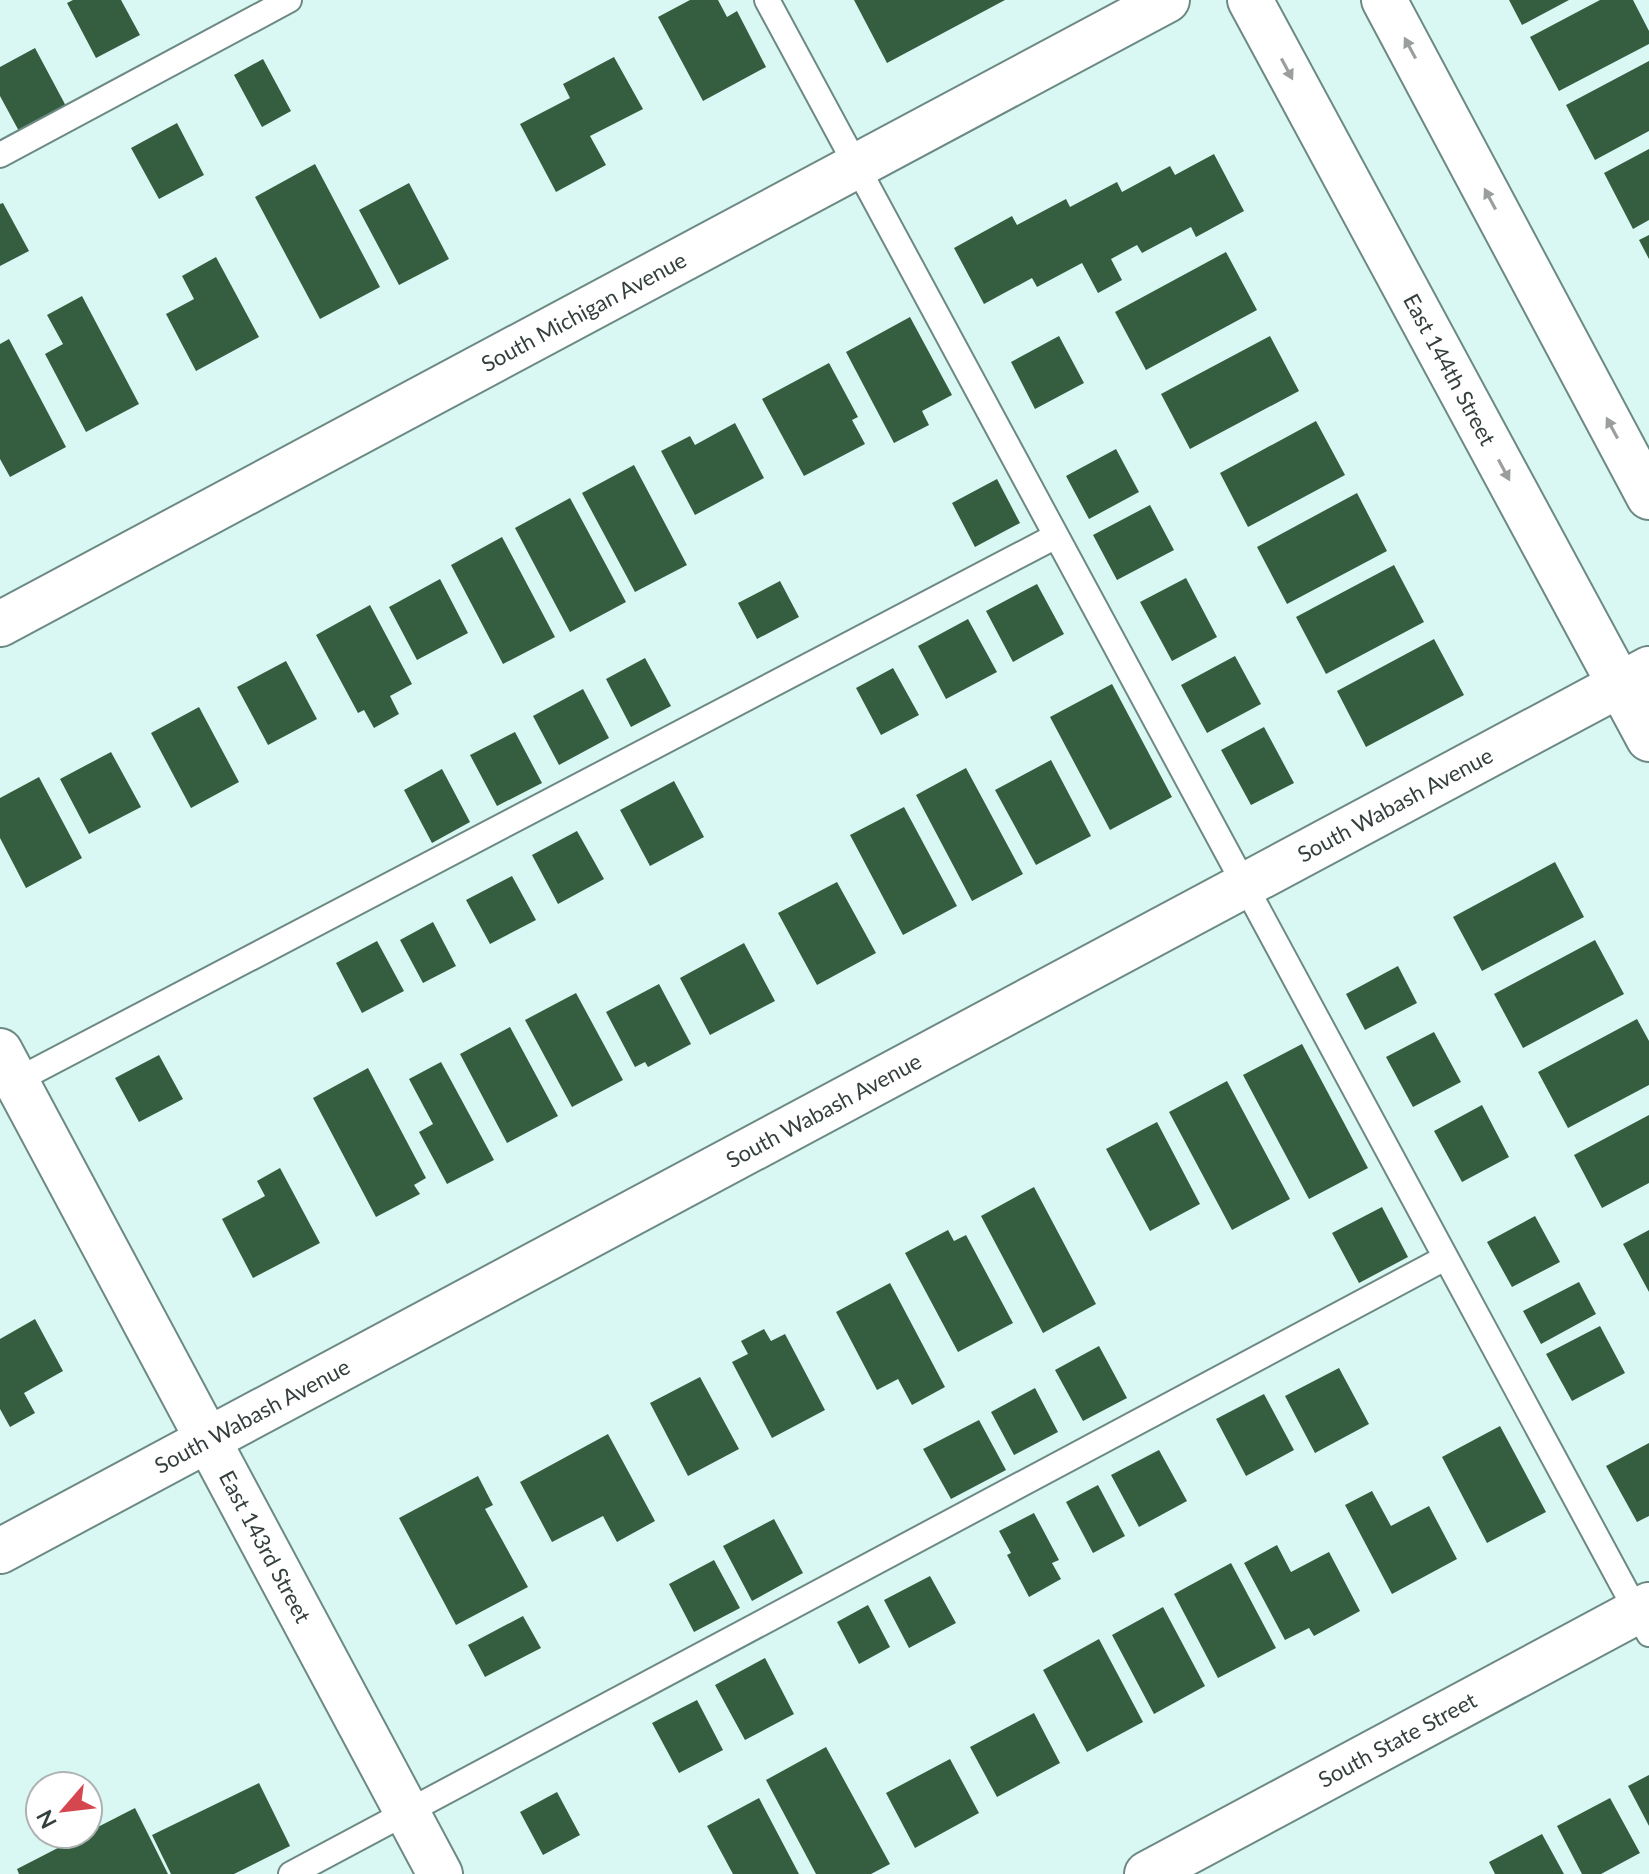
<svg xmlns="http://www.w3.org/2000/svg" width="1649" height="1874" font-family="Lato,sans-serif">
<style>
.building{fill:#355e41}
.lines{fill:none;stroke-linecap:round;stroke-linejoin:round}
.service-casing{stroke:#6d8984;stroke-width:28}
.minor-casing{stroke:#6d8984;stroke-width:48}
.tertiary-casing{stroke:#6d8984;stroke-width:48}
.service{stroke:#fff;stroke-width:24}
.minor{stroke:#fff;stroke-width:44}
.tertiary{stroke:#fff;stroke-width:44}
.oneway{fill:#9a9f9e}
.labels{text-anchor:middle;stroke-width:8;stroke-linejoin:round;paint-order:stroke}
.street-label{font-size:22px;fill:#343f3e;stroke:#fff}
</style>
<rect width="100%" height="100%" fill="#daf8f3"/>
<!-- building -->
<path class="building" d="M73,0H121L140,35L96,58L67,3Z
M690,0H718L727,17L737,11L766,67L703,101L658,17Z
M854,0H1005L887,63Z
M1509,0H1569L1522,25Z
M1600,0H1633L1649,31V44L1559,91L1530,37Z
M35,48L67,108L20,133L0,96V67Z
M614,57L643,109L590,136L606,165L556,192L520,124L570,98L563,84Z
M263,59L291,111L262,127L234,75Z
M1649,61V131L1595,160L1566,105Z
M177,123L204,175L159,199L131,148Z
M1649,149V220L1633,229L1604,173Z
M1214,154L1244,211L1196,237L1191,227L1142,253L1137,245L1111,259L1122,280L1098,293L1082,263L1037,287L1032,278L984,304L954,248L1012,216L1017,225L1066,199L1070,207L1117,182L1122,192L1170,166L1175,175Z
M315,164L380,287L320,319L255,197Z
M409,183L449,259L399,285L359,210Z
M3,203L29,251L0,266V204Z
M1649,235V259L1639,240Z
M1226,252L1257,310L1146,370L1115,312Z
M216,257L259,337L196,371L166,314L194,299L182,276Z
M82,296L139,404L86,432L45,354L63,344L47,315Z
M910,317L952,395L922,411L929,425L894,443L846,352Z
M1059,336L1084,383L1035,409L1011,362Z
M1270,336L1299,391L1190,449L1161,394Z
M9,339L66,447L10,477L0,459V344Z
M829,363L858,417L852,420L865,444L804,476L762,399Z
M1316,421L1345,475L1248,527L1220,473Z
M735,423L764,478L695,515L661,451L690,436L695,445Z
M1116,449L1139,492L1089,519L1066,476Z
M634,465L687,565L635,592L582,493Z
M997,479L1020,523L975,547L952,503Z
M1357,493L1387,551L1287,604L1257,547Z
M570,498L626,602L570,632L515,528Z
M1150,505L1174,550L1117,580L1093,535Z
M502,537L555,637L503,664L451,565Z
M1394,565L1424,622L1326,674L1296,617Z
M1186,578L1217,637L1172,661L1140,602Z
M440,579L468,633L417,660L389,607Z
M780,581L799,617L757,639L738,603Z
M1037,584L1064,634L1013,662L986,611Z
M370,605L412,684L390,696L399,714L374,728L364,710L358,713L316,635Z
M968,619L997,672L946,699L918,646Z
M1434,639L1464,695L1366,747L1337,691Z
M1235,656L1261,704L1207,733L1181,685Z
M645,658L671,706L631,727L606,679Z
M286,661L317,719L268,745L237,687Z
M893,668L919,715L881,735L856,688Z
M1112,684L1172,797L1110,830L1050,717Z
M583,689L609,738L559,765L533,716Z
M199,707L239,782L191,808L151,733Z
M1264,727L1294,783L1251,805L1221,750Z
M515,732L542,783L497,806L470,755Z
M111,752L141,807L89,834L60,779Z
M1051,760L1091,836L1036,865L995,790Z
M966,768L1023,874L972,901L916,795Z
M442,769L470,822L432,843L404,790Z
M39,777L82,858L26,888L0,838V798Z
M674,781L704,837L650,866L620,810Z
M904,807L957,906L903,935L850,835Z
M577,831L604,879L558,904L532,855Z
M1555,862L1584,917L1482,971L1453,917Z
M512,876L536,920L490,944L466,900Z
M837,882L876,953L817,985L778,913Z
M433,922L456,966L423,983L400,940Z
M1595,940L1624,994L1523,1048L1494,994Z
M377,941L404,991L362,1013L336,963Z
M744,943L775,1001L710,1035L680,978Z
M1398,966L1417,1003L1365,1030L1346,994Z
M659,984L691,1044L648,1067L645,1062L635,1067L606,1012Z
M576,993L623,1080L572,1107L525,1020Z
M1637,1019L1649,1041V1085L1568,1128L1538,1072Z
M510,1027L558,1116L507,1143L460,1054Z
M1434,1032L1461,1082L1413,1107L1386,1057Z
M1302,1044L1368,1168L1309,1199L1243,1075Z
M159,1055L183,1099L139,1122L115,1078Z
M441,1062L494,1160L447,1184L419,1132L433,1124L409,1079Z
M368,1068L426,1178L414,1185L420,1194L376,1217L313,1098Z
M1227,1081L1290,1199L1232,1230L1169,1112Z
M1482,1105L1509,1157L1462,1182L1434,1131Z
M1649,1115V1183L1602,1208L1574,1155Z
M1157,1122L1200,1204L1150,1231L1106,1149Z
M280,1168L320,1243L253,1278L222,1219L265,1196L257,1181Z
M1034,1187L1096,1304L1043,1333L981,1216Z
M1382,1207L1408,1257L1359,1283L1332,1233Z
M1535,1216L1560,1262L1512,1287L1487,1242Z
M948,1230L954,1241L966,1235L1013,1323L958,1352L905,1253Z
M1649,1230V1292L1623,1244Z
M1579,1282L1596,1314L1541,1344L1523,1311Z
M890,1283L945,1387L912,1405L898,1379L877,1390L836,1312Z
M35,1319L63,1371L24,1393L35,1413L10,1427L0,1409V1339Z
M1600,1326L1625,1373L1572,1401L1546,1354Z
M764,1329L771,1341L785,1334L825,1410L772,1438L732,1362L748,1354L741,1341Z
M1099,1346L1127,1398L1083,1421L1055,1370Z
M1339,1368L1369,1424L1315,1453L1285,1396Z
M700,1377L739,1449L688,1476L650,1403Z
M1035,1388L1058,1432L1014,1455L991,1412Z
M1264,1394L1294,1450L1246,1476L1216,1419Z
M979,1420L1006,1470L951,1499L923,1449Z
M1500,1426L1546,1512L1487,1543L1442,1457Z
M608,1434L655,1521L617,1542L603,1516L552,1542L520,1482Z
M1649,1443V1516L1637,1522L1606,1466Z
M1159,1450L1187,1501L1139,1527L1111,1475Z
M478,1476L493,1505L485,1509L528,1587L456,1625L399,1518Z
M1098,1485L1125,1536L1093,1553L1066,1502Z
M1372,1491L1391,1526L1429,1506L1457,1559L1392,1594L1345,1505Z
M1034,1513L1059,1560L1052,1563L1061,1579L1029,1597L1007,1555L1011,1553L999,1531Z
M774,1519L803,1573L752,1601L723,1546Z
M1277,1545L1291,1572L1329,1552L1360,1611L1314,1636L1309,1628L1285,1640L1244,1563Z
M714,1560L740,1608L694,1632L669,1584Z
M1231,1563L1276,1648L1218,1678L1174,1594Z
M930,1576L956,1623L909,1648L884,1600Z
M868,1605L890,1647L859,1664L837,1622Z
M1163,1607L1205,1686L1154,1714L1112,1635Z
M523,1616L541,1648L485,1677L468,1645Z
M1099,1639L1143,1722L1087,1752L1043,1670Z
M765,1658L794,1714L745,1740L715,1685Z
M697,1700L723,1750L679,1773L652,1723Z
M1034,1713L1060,1763L997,1797L970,1747Z
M826,1747L890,1864L871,1874H816L766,1780Z
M950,1759L979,1813L915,1848L886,1793Z
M1649,1775V1826L1628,1786Z
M259,1783L290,1846L234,1874H171L152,1835Z
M557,1792L580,1835L543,1855L520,1812Z
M759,1798L799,1874H733L707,1826Z
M1610,1798L1640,1853L1601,1874H1582L1557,1826Z
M135,1808L168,1874H19L17,1869L85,1834H88V1832Z
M1542,1834L1564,1874H1495L1489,1862Z"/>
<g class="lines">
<!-- service casing -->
<g class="service-casing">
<path id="service" d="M767,0L1649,1634
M0,155L289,0
M6,1086L1056,536
M291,1874L1445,1258"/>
</g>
<!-- minor casing -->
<g class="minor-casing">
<g id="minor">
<path id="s1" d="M0,624L1167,0"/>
<path id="s2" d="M0,1051L440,1874"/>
<path id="s3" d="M0,1551L1649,669"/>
<path id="s4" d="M1147,1874L1649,1605"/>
</g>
</g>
<!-- tertiary casing -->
<g class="tertiary-casing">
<g id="tertiary">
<path id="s5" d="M1250,0L1649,739"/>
<path d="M1384,0L1649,497"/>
</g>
</g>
<!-- service -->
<use href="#service" class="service"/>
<!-- minor -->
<use href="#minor" class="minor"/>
<!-- tertiary -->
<use href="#tertiary" class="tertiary"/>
</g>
<!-- one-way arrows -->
<defs><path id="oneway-solid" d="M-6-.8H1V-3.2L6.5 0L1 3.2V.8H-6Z" transform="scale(2)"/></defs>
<g class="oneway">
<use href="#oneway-solid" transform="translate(1410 48) rotate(-118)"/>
<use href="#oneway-solid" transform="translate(1287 69) rotate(62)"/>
<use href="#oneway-solid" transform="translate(1490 199) rotate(-118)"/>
<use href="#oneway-solid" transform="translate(1612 428) rotate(-118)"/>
<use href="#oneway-solid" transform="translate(1504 470) rotate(62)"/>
</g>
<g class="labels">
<!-- street labels -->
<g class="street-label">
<text dy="8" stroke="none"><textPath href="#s1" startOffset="662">South Michigan Avenue</textPath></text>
<text dy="8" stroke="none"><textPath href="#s5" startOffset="420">East 144th Street</textPath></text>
<text dy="8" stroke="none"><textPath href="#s3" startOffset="1582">South Wabash Avenue</textPath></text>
<text dy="8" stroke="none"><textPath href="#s3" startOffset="934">South Wabash Avenue</textPath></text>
<text dy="8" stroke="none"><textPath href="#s3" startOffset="286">South Wabash Avenue</textPath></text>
<text dy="8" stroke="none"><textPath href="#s2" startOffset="562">East 143rd Street</textPath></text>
<text dy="8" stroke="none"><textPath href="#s4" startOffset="284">South State Street</textPath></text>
</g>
</g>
<!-- north arrow -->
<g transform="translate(64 1810) rotate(242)"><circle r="38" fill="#ffffff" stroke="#aeb2b2" stroke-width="2"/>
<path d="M0-6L14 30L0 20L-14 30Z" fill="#d6464f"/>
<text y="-12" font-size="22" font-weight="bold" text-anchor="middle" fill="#343f3e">N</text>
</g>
</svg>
